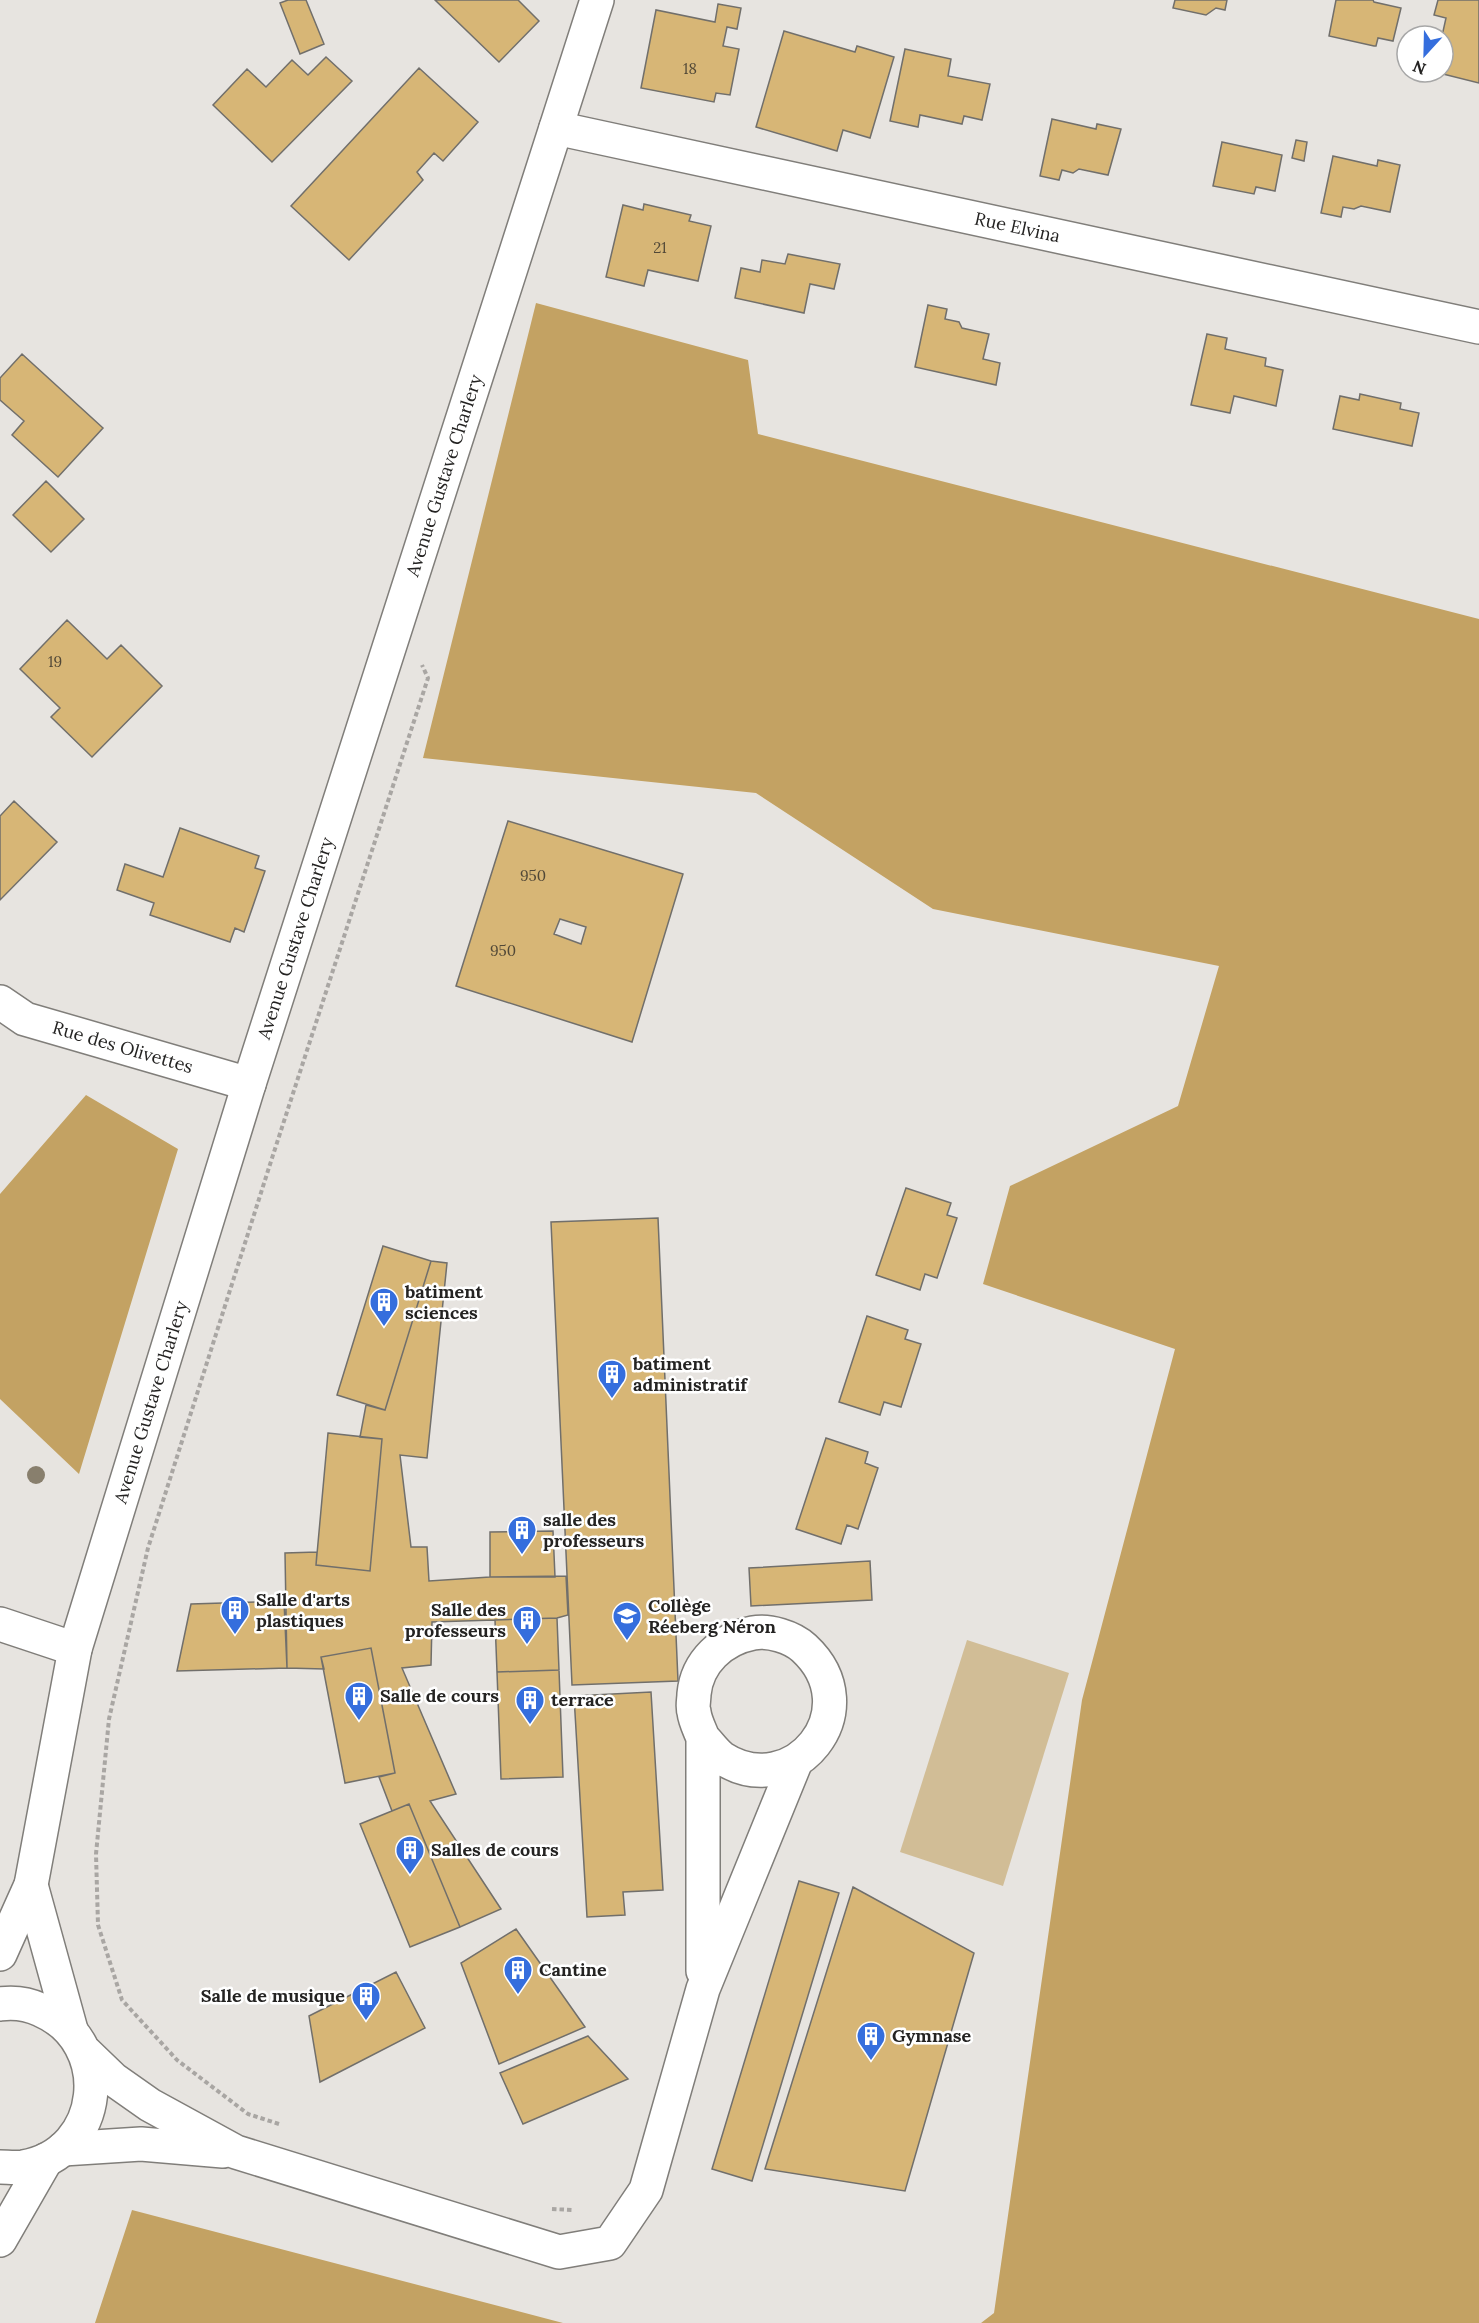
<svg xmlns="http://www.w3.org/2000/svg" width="1479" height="2323" font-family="Lora,serif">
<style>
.green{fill:#d1bd96}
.forest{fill:#c3a263}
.building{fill:#d7b676;stroke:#716f6b;stroke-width:1.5;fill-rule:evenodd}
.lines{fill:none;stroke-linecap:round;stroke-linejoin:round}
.minor-casing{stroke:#807e7a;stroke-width:36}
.path{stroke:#a9a6a3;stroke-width:4;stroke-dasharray:4.5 3;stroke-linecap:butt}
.minor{stroke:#fff;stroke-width:33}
.tree{fill:#887f6d}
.labels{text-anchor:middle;stroke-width:5;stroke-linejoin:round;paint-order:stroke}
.number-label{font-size:15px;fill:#514837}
.street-label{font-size:18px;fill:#242322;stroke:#fff}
.poi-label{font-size:18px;font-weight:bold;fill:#242322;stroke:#fff;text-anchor:start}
</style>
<rect width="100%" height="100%" fill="#e7e4e0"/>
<!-- green -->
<path class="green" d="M967,1640L1069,1673L1003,1886L900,1852Z"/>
<!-- forest -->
<path class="forest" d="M536,303L748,360L758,434L1479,619V2323H981L994,2313L1082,1700L1175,1349L983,1284L1010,1186L1178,1106L1219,966L933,909L756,793L423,758Z
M86,1095L178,1149L79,1474L0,1399V1194Z
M132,2210L563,2323H95Z"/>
<!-- building -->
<path class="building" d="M288,0H306L324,44L300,54L280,3Z
M435,0H518L539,21L499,62Z
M1175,0H1227L1225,10L1216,8L1206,15L1173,8Z
M1336,0H1373L1374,2L1401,8L1393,41L1378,38L1376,46H1374L1329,36Z
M1438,0H1479V83L1435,72H1443L1442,36L1446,18L1434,15Z
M718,4L741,8L737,29L727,27L723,46L739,49L730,95L716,93L714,102L641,88L656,10L715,22Z
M784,31L855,52L857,46L894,57L870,138L843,130L837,151L756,127Z
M905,49L951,59L948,76L990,84L982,120L964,116L962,124L920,115L918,127L890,121Z
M326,57L352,81L272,162L213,105L247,69L266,87L292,60L308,75Z
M419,68L478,122L443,161L434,153L417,172L423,180L349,260L291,206Z
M1052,119L1096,129L1097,124L1121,129L1108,175L1079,169L1073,173L1062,170L1059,180L1040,176Z
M1296,140L1307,142L1304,161L1292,158Z
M1222,142L1282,155L1275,191L1256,187L1254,194L1213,186Z
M1333,156L1377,166L1378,160L1400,165L1390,212L1361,206L1354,209L1343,207L1341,217L1321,213Z
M644,204L691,215L689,221L711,226L698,281L648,270L644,286L606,277L623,205L643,210Z
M788,254L840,264L834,289L810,284L804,313L735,298L741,268L760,272L762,260L785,264Z
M928,305L947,309L945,319L959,322L962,328L989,334L983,359L1000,363L996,385L915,367Z
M1207,334L1227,338L1225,349L1266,358L1265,366L1283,370L1276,406L1234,396L1230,413L1191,405Z
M22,354L103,428L58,477L12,435L24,421L0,400V378Z
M1360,394L1401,403L1400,409L1419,413L1412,446L1333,429L1340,396L1359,400Z
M46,481L84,519L51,552L13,515Z
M67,620L107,659L121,645L162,686L92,757L51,717L60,708L20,669Z
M14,801L57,842L0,900V816Z
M508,821L683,874L632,1042L456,986ZM560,919L586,927L581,944L554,934Z
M180,828L259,856L255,868L265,871L244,932L235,928L230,942L150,915L154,903L117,890L125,864L163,877Z
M906,1188L951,1203L947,1215L957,1218L937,1278L925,1274L920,1290L876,1275Z
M658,1218L678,1681L572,1685L551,1222Z
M383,1246L431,1261L385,1410L337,1395Z
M431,1261L447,1263L427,1458L400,1455L411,1547H427L429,1581L490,1577L566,1576L568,1615L557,1618L432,1622L431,1665L402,1668L456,1794L430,1801L501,1909L460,1927L409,1804L392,1811L379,1777L395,1773L371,1648L321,1657L324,1669L287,1668L285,1553L317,1552L316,1565L370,1571L382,1439L360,1437L366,1405L385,1410Z
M867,1316L908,1330L905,1339L921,1344L901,1407L884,1402L880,1415L839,1402Z
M328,1433L382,1439L370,1571L316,1565Z
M826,1438L868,1452L865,1463L878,1468L858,1529L847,1525L841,1544L796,1529Z
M553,1531L555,1577H490V1532Z
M870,1561L872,1600L751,1606L749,1568Z
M284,1601L287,1668L177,1671L191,1604Z
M557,1618L559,1670L497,1672L495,1620Z
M371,1648L395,1773L345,1783L321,1657Z
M559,1670L563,1777L501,1779L497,1672Z
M651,1692L663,1890L623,1892L625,1915L587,1917L574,1696Z
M409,1804L460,1927L410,1947L360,1824Z
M799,1881L839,1893L752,2181L712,2169Z
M853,1887L974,1953L905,2191L765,2169Z
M516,1929L585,2027L499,2064L461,1963Z
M396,1972L425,2028L320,2082L309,2016Z
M588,2036L628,2079L523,2124L500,2073Z"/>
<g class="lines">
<!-- minor casing -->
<g class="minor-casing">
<g id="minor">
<path id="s1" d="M556,128L1479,327"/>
<path id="s2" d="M0,1002L25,1019L249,1084"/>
<path d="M0,1624L75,1649"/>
<path d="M703,1738C709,1744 715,1753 722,1758C793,1804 871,1710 804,1648C792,1637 769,1630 753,1633C722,1639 697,1662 694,1694C694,1700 692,1707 694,1712C695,1721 700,1730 703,1738V1971"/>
<path d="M31,1885L71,2030"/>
<path id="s3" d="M0,1954L31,1885L75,1649L249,1084L597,0"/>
<path d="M0,2004C14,2002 28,2004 41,2010C115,2042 105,2153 23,2167C16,2168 7,2167 0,2167"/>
<path d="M86,2053L113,2079L150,2105L236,2152L559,2252L610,2243L646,2190L703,1989L796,1761"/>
<path d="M63,2149L141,2144L223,2151"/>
<path d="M0,2240L46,2160"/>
</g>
</g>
<!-- path -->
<path class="path" d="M279,2124L248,2114L177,2060L122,2000L98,1925L96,1854L109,1719L148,1548L273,1155L428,678L422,665
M552,2209L572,2210"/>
<!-- minor -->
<use href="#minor" class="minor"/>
</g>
<!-- trees -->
<circle class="tree" cx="36" cy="1475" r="9"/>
<!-- icons -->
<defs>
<g id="building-pin" transform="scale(1.5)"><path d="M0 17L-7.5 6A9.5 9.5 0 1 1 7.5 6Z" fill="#356edd" stroke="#fff"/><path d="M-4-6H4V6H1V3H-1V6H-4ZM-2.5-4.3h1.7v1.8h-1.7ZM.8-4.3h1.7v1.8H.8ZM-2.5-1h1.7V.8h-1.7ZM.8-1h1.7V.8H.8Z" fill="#fff"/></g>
<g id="school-pin" transform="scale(1.5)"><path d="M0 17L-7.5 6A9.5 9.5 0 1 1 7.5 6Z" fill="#356edd" stroke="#fff"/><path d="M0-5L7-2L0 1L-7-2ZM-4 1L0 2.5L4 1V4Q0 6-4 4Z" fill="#fff"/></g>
</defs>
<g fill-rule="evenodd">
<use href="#building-pin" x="384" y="1302"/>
<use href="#building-pin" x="612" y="1374"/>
<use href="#building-pin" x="522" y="1530"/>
<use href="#building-pin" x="235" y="1610"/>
<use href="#school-pin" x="627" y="1616"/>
<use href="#building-pin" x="527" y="1620"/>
<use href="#building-pin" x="359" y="1696"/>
<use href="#building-pin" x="530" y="1700"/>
<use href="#building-pin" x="410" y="1850"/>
<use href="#building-pin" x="518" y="1970"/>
<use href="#building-pin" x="366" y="1996"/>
<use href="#building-pin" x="871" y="2036"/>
</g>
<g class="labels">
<!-- number labels -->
<g class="number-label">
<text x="690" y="74">18</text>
<text x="660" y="253">21</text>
<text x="55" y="667">19</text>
<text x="533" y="881">950</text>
<text x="503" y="956">950</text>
</g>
<!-- street labels -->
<g class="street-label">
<text dy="6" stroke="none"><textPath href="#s1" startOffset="472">Rue Elvina</textPath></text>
<text dy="6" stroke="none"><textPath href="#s3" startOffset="1546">Avenue Gustave Charlery</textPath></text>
<text dy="6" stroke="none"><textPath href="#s3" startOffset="1060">Avenue Gustave Charlery</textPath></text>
<text dy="6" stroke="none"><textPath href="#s2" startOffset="132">Rue des Olivettes</textPath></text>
<text dy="6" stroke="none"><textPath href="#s3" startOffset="574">Avenue Gustave Charlery</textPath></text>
</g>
<!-- poi labels -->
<g class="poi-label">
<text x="405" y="1298">batiment<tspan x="405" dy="21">sciences</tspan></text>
<text x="633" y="1370">batiment<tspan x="633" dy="21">administratif</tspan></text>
<text x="543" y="1526">salle des<tspan x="543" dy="21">professeurs</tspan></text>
<text x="256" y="1606">Salle d'arts<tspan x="256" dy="21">plastiques</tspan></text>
<text x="648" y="1612">Collège<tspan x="648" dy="21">Réeberg Néron</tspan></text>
<text x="506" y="1616" text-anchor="end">Salle des<tspan x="506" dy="21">professeurs</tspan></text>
<text x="380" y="1702">Salle de cours</text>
<text x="551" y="1706">terrace</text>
<text x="431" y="1856">Salles de cours</text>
<text x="539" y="1976">Cantine</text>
<text x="345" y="2002" text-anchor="end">Salle de musique</text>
<text x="892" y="2042">Gymnase</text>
</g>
</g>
<!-- north arrow -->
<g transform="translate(1425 54) rotate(202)"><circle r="28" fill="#ffffff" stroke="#a7a7a7" stroke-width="1.5"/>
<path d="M0-4.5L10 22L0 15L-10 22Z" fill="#356edd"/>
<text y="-9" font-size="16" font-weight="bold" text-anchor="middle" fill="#242322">N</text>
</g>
</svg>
